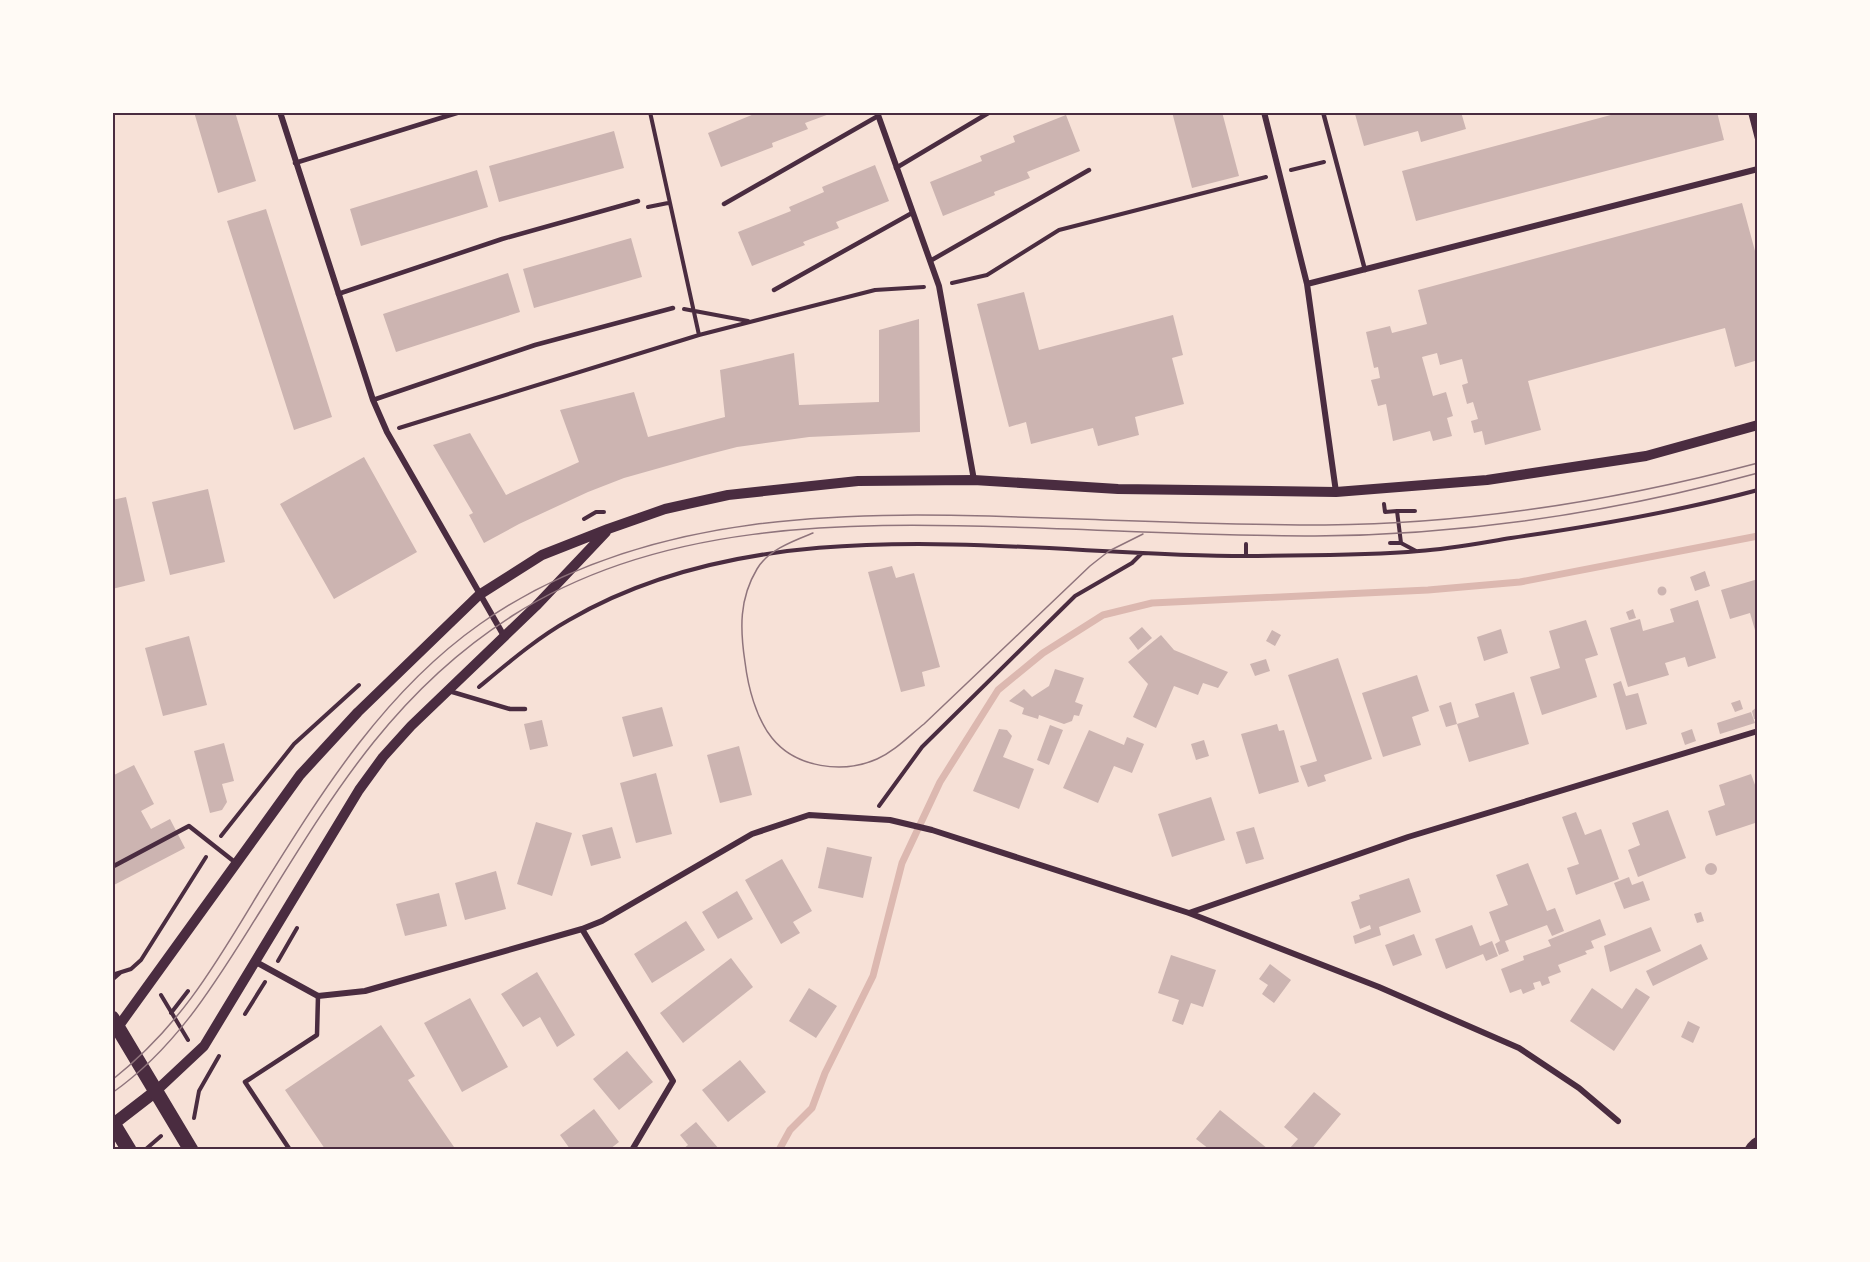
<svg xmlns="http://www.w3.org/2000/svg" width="1870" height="1262" font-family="'Open Sans',sans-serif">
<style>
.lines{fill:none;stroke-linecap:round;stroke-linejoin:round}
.stream{stroke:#dcb8b0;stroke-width:7}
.building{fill:#ccb4b1}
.path{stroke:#4a2c40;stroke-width:4}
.service{stroke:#4a2c40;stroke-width:4.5}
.minor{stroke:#4a2c40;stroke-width:6}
.tertiary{stroke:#4a2c40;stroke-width:10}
.secondary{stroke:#4a2c40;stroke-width:12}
.primary{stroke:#4a2c40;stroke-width:15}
.motorway{stroke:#4a2c40;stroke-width:18}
.tram{stroke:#8f747c;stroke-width:1.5}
.neatline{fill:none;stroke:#4a2c40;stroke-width:2}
</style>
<rect width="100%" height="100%" fill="#f7e1d7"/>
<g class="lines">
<!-- stream -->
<path class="stream" d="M779,1150L790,1130L812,1108L825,1073L873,976L902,863L940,782L998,690L1043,653L1103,615L1152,603L1428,590L1520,582L1758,536"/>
</g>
<!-- building -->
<path class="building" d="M194,112H235L256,181L218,193Z
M759,112H832V113L805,123L808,129L772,143L773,147L721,167L708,133Z
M1172,112H1222L1239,176L1192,188Z
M1360,112H1461L1466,129L1421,142L1418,131L1364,146L1355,114Z
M1622,112H1717L1724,140L1416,221L1402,171Z
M1066,115L1080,151L1027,172L1030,178L994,192L995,195L943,216L930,182L982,161L980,156L1015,142L1013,136Z
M614,131L624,168L499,202L489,166Z
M875,165L889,201L836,222L839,228L803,242L805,245L752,266L738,232L791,211L789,207L824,192L822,187Z
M477,170L488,207L361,246L350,209Z
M1742,203L1758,262V360L1735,367L1725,328L1528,381L1541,430L1485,445L1482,431L1474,433L1471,421L1478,419L1473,402L1467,404L1462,385L1468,383L1462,359L1440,365L1437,353L1422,357L1433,396L1446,392L1453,416L1447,418L1452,436L1433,441L1430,431L1393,441L1386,404L1378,406L1371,380L1380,378L1378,367L1374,368L1366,332L1390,326L1392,333L1427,324L1418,290Z
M266,209L332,417L294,430L227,221Z
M631,238L642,277L534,308L523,269Z
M508,273L520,312L396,352L383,314Z
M1024,292L1039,350L1173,315L1183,355L1172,358L1184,404L1135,417L1139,435L1098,446L1093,428L1031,444L1026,422L1009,427L977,304Z
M919,319L920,432L809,437L737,447L702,456L624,478L588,492L519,524L484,543L469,515L473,513L433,445L470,433L506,495L579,462L560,410L634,392L648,437L725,417L720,370L794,353L799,405L879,402V330Z
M364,457L417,552L334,599L280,504Z
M208,489L225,562L170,575L152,502Z
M126,497L145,581L112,589V500Z
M892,566L896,578L914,573L940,667L922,672L925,686L901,692L868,572Z
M1705,571L1710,586L1695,591L1690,577Z
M1758,579V636L1757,637L1750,613L1730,619L1721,590Z
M1657.5 591a4.5 4.5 0 1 1 9 0a4.5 4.5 0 1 1-9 0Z
M1698,600L1716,658L1688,667L1685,657L1665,663L1669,675L1628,687L1610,628L1640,619L1643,631L1674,622L1670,609Z
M1633,609L1636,618L1629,620L1626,612Z
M1586,620L1598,655L1585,659L1597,697L1542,715L1530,677L1560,668L1549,631Z
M1142,627L1152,638L1138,650L1129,638Z
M1501,629L1508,653L1484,661L1477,637Z
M1272,630L1281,635L1275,646L1266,641Z
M1161,635L1174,650L1228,672L1218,688L1203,683L1198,695L1174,686L1156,728L1133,717L1148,684L1128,662Z
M189,636L207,705L163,716L145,648Z
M1338,658L1372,759L1324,775L1326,781L1308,787L1300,766L1317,761L1288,675Z
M1266,659L1270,671L1255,676L1250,664Z
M1055,669L1084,678L1075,702L1083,705L1079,716L1074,715L1072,721L1064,724L1039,715L1038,719L1022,714L1024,708L1009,701L1024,689L1032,697L1049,686Z
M1417,675L1429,711L1412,717L1421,745L1383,757L1362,693Z
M1621,681L1626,696L1638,693L1647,724L1626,730L1613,684Z
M1514,692L1529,744L1469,762L1457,724L1479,717L1475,704Z
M1740,700L1743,709L1735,712L1731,703Z
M1451,702L1457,724L1446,727L1439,706Z
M1758,706V719H1754L1752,711Z
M662,707L673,746L633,757L622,717Z
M1751,712L1755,723L1720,734L1717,723Z
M542,720L548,746L530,750L524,724Z
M1277,724L1279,731L1284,730L1299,782L1259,794L1241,734Z
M1050,725L1063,730L1049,765L1037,760Z
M999,729L1007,730L1012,736L1003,757L1034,769L1019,809L973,791Z
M1692,729L1696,741L1685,745L1681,733Z
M1089,730L1124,745L1127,737L1144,744L1132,773L1114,766L1098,803L1063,788Z
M1204,740L1209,756L1196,760L1191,744Z
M224,743L234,781L222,784L227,802L222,810L210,813L194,751Z
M739,746L752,795L720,803L707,755Z
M134,765L154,804L141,811L151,829L170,819L185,848L112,886V776Z
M656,773L672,834L636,843L620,783Z
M1751,774L1758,793V828L1755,823L1716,836L1708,811L1725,805L1719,785Z
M1211,797L1225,840L1172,857L1158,814Z
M1668,810L1686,858L1638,877L1628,850L1640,845L1632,823Z
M1576,812L1585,835L1601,829L1619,879L1576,895L1567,868L1579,864L1562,817Z
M536,822L572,833L552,896L517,884Z
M612,827L621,858L591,866L582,835Z
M1254,827L1264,859L1246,864L1236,832Z
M827,847L872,857L863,898L818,888Z
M782,859L812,911L793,922L800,933L781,944L745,880Z
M1528,863L1547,911L1555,908L1564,931L1552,936L1547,925L1505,941L1509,951L1499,955L1495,944L1500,941L1489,912L1508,905L1496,875Z
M1705 869a6 6 0 1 1 12 0a6 6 0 1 1-12 0Z
M496,871L506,909L465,920L455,883Z
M1629,877L1632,885L1643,881L1650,900L1624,909L1614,883Z
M1409,878L1421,912L1379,927L1381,935L1355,944L1353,936L1371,929L1370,925L1360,929L1351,902L1360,899L1359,895Z
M737,891L753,919L718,939L702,912Z
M439,893L447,926L405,936L396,904Z
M1701,912L1704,921L1697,923L1694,914Z
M1600,919L1606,935L1591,941L1594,948L1585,951L1587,954L1558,965L1561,972L1548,977L1550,983L1542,986L1540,981L1533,983L1535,989L1523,994L1521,989L1510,993L1501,969L1524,960L1523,956L1551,946L1548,940Z
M686,921L705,950L652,983L634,954Z
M1472,925L1480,946L1492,941L1498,956L1486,961L1483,954L1446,969L1435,939Z
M1651,927L1661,951L1610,972L1604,946Z
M1414,934L1422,955L1393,966L1385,945Z
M1701,944L1708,959L1653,986L1646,971Z
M1171,955L1216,970L1203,1007L1191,1003L1183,1025L1172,1021L1179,1000L1158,993Z
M731,958L753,987L683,1043L660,1013Z
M1270,964L1291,980L1274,1003L1262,994L1268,985L1259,979Z
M537,972L575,1035L557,1047L540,1017L523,1027L501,994Z
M809,988L837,1006L816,1038L789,1021Z
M1592,988L1622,1009L1636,988L1650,997L1614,1051L1570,1021Z
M470,998L508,1067L462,1092L424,1023Z
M1688,1021L1700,1027L1693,1043L1681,1037Z
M381,1025L415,1076L408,1080L454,1147L451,1149H325L285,1090Z
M627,1051L653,1082L619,1110L593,1079Z
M740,1060L766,1092L728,1122L702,1090Z
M1314,1092L1341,1114L1312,1149H1289L1298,1139L1284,1127Z
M594,1109L619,1142L610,1149H570L560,1135Z
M1220,1110L1268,1149H1209L1196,1139Z
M696,1122L719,1149H683L688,1145L680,1135Z"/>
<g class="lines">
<!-- path -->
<path class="path" d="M650,112L699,335L875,290L924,287
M1291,170L1324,162
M648,207L668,203
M952,283L987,275L1059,230L1266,177
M684,309L748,321
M399,428L699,335
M1384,504L1385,512L1397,511L1401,543
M1397,511H1415
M584,519L596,512H604
M1390,543H1401L1416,551
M1246,544V556
M479,687C508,663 537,638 569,620C770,503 1026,556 1246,556C1303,555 1362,556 1419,551C1449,549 1480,543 1511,538C1594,526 1676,512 1758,490
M879,806L922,747L1075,596L1132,563L1142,553
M221,836L294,744L359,685
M278,961L297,928
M112,975L131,969L141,960L206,857
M112,980L120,973
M161,995L188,1040
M171,1013L188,991
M245,1014L265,982
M194,1118L199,1091L219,1056
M146,1149L161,1136"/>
<!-- service -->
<path class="service" d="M1323,112L1365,270
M295,163L460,112
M896,168L990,112
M724,204L878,116
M930,261L1089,170
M774,290L912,213
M338,294L502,239L638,201
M373,400L535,345L673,308
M449,691L510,709H525
M112,867L189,826L236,863
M290,1150L245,1082L317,1035L318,996"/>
<!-- minor -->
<path class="minor" d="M280,112L373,400L387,432L504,636
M877,112L939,286L974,480
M1264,112L1307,284L1336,492
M1751,112L1758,139
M1307,284L1758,169
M1189,913L1408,837L1758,731
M582,929L673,1081L632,1150
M256,962L318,996L365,991L582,929L602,921L752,834L809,815L890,820L932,830L1189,913L1379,987L1519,1048L1579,1088L1618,1121"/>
<!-- tertiary -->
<path class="tertiary" d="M118,1027L300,775L358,712L479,595L542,555L608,529L665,509L728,495L858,481L974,480L1118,489L1336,492L1487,480L1646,456L1758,425
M156,1091L204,1046L359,790L383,757L411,726L536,606L606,532"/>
<!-- secondary -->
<path class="secondary" d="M112,1125L156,1091"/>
<!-- primary -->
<path class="primary" d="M112,1018L191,1150
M112,1122L129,1150"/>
<!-- motorway -->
<path class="motorway" d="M1754,1150L1758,1146"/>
<!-- tram -->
<path class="tram" d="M813,533C793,541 768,550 757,569C739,599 740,629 745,662C748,687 756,718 772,738C796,768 843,774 877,759C895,751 909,736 924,724L1090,566L1109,551L1143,534
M112,1080C180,1026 214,967 258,894C320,795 382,693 480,624C646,507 855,511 1049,518C1141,521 1233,525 1325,525C1469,524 1618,500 1758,463
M112,1093C179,1046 218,978 261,910C333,794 394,691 512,616C658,522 843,522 1010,527C1112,530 1214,536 1315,536C1463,535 1615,512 1758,473"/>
</g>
<!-- border -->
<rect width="1870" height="1262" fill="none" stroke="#fffaf5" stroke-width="228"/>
<rect x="114" y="114" width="1642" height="1034" class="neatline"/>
</svg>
